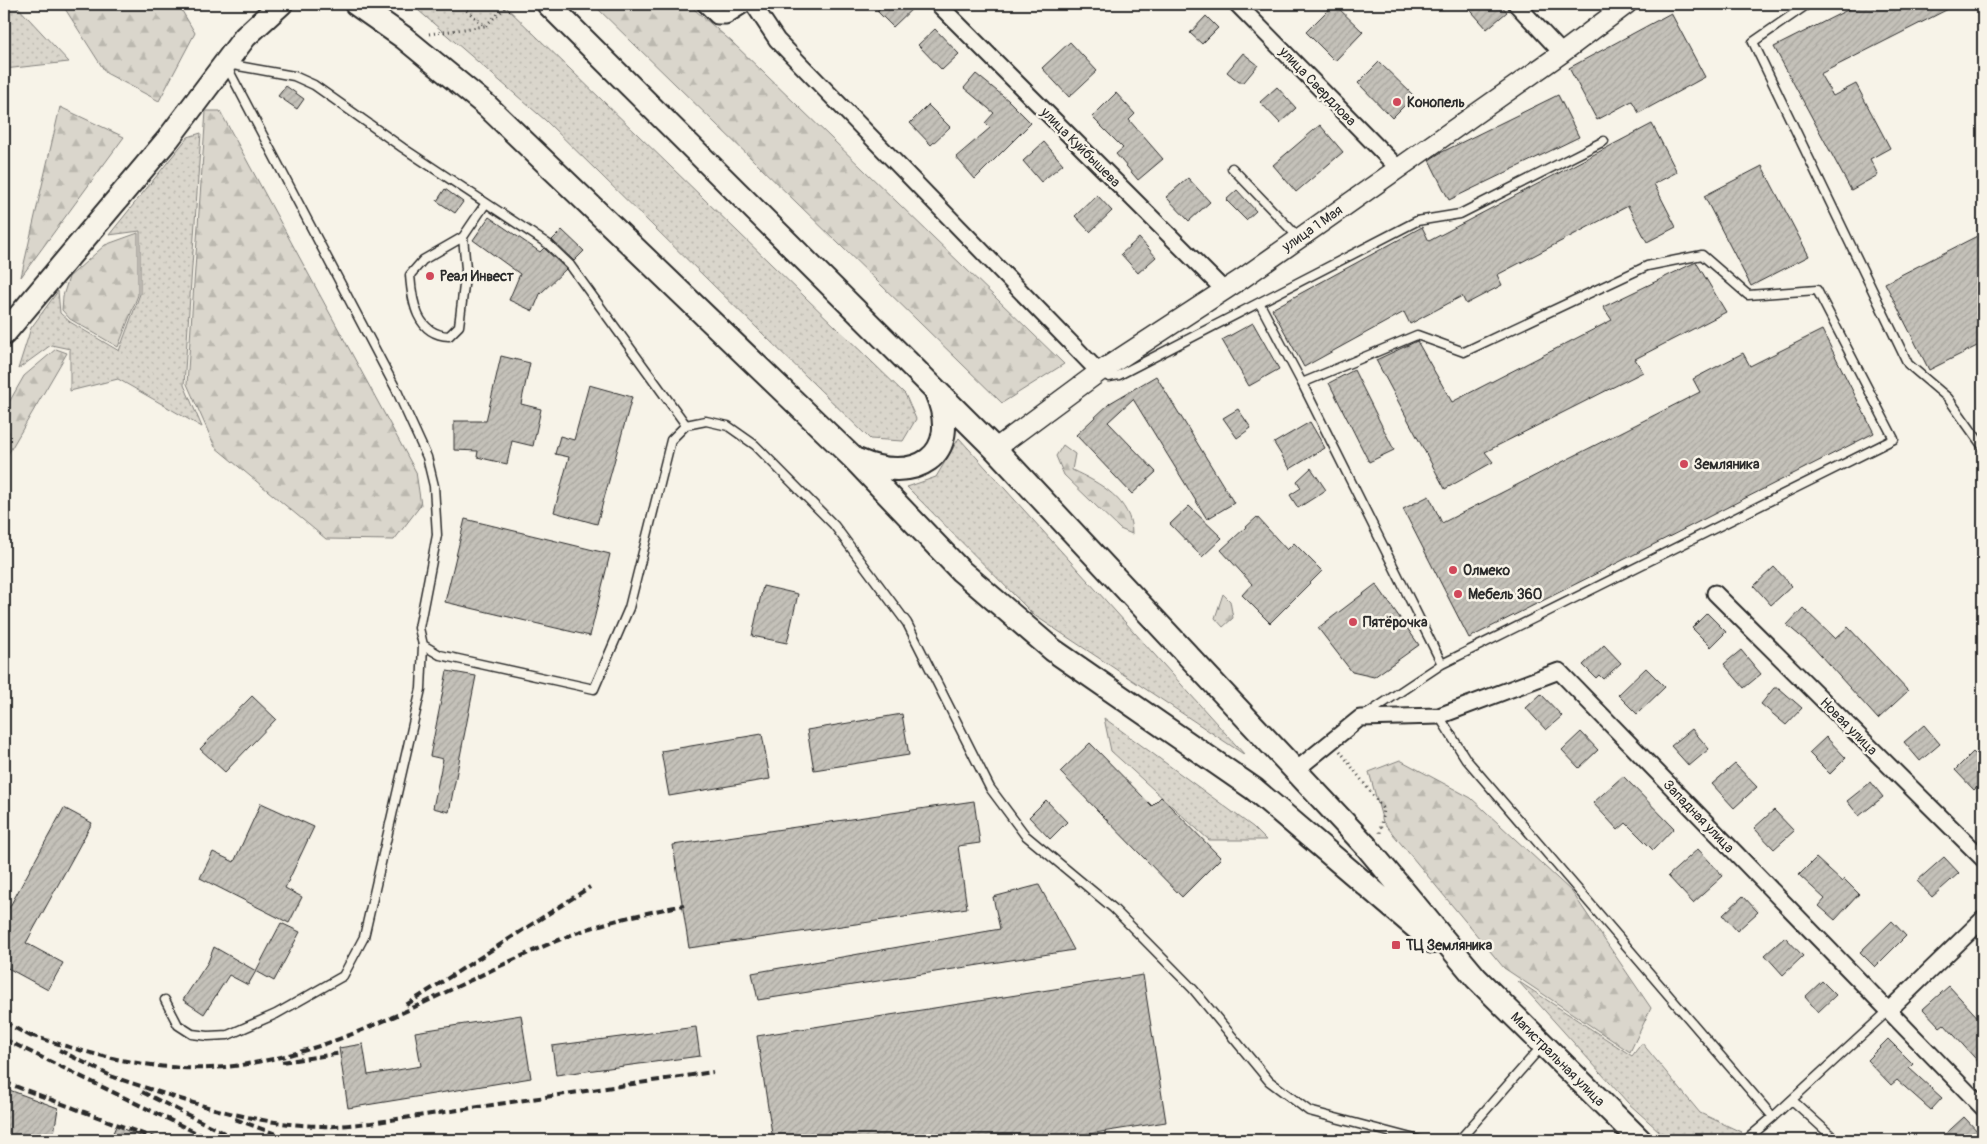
<svg xmlns="http://www.w3.org/2000/svg" width="1987" height="1144" font-family="Pangolin,sans-serif">
<style>
.grass{fill:url(#grass-dots);stroke:#82807c}
.forest{fill:url(#forest-firs);stroke:#82807c}
.building{fill:url(#building-hatch);stroke:#2b2b2b}
.lines{fill:none;stroke-linecap:round;stroke-linejoin:round}
.service-casing{stroke:#2b2b2b;stroke-width:11}
.minor-casing{stroke:#2b2b2b;stroke-width:19}
.tertiary-casing{stroke:#2b2b2b;stroke-width:22}
.secondary-casing{stroke:#2b2b2b;stroke-width:26}
.path{stroke:#2b2b2b;stroke-width:3;stroke-dasharray:1 4;stroke-linecap:butt}
.service{stroke:#f7f3e8;stroke-width:8}
.minor{stroke:#f7f3e8;stroke-width:15}
.tertiary{stroke:#f7f3e8;stroke-width:19}
.secondary{stroke:#f7f3e8;stroke-width:22}
.rail{stroke:#2b2b2b;stroke-width:4;stroke-dasharray:8 4;stroke-linecap:butt}
.poi-dot{fill:#d1495b;stroke:#f7f3e8;stroke-width:2}
.labels{text-anchor:middle;stroke-width:5;stroke-linejoin:round;paint-order:stroke}
.street-label{font-size:14px;fill:#2b2b2b;stroke:#f7f3e8}
.poi-label{font-size:14px;font-weight:bold;fill:#2b2b2b;stroke:#f7f3e8;text-anchor:start}
</style>
<defs>
<pattern id="grass-dots" width="8" height="8" patternUnits="userSpaceOnUse" patternTransform="scale(1.25)"><rect width="8" height="8" fill="#dad6cc"/><path d="M2 2h.1M6 6h.1" fill="none" stroke="#bbb8af" stroke-width="1.8" stroke-linecap="round"/></pattern>
<pattern id="forest-firs" width="22" height="20" patternUnits="userSpaceOnUse" patternTransform="scale(1.25)"><rect width="22" height="20" fill="#dad6cc"/><path d="M5 1l3.5 6h-7zM16 11l3.5 6h-7z" fill="#bbb8af"/></pattern>
<pattern id="building-hatch" width="6" height="6" patternUnits="userSpaceOnUse" patternTransform="scale(1.25)"><rect width="6" height="6" fill="#c4c1b9"/><path d="M-1 1l2-2M0 6l6-6M5 7l2-2" fill="none" stroke="#a9a69f"/></pattern>
</defs>
<rect width="100%" height="100%" fill="#f7f3e8"/>
<filter id="ink" filterUnits="userSpaceOnUse"><feTurbulence type="fractalNoise" baseFrequency=".02" numOctaves="2"/><feDisplacementMap in="SourceGraphic" scale="10" xChannelSelector="R" yChannelSelector="G"/><feConvolveMatrix kernelMatrix="1 2 1 2 8 2 1 2 1" color-interpolation-filters="sRGB"/></filter>
<g filter="url(#ink)">
<!-- grass -->
<path class="grass" d="M4,4H15L69,62L4,69Z
M411,4H503L905,394L916,419L903,441L870,439L545,120Z
M201,133L184,385L202,427L118,379L70,391V349L51,345L18,369L31,328L58,291L60,313L70,322L119,351L140,294V231L109,235L188,137Z
M959,438L1245,755L1034,615L907,487L936,477Z
M1104,718L1253,827L1266,840H1209L1111,751Z
M1518,981L1632,1056L1642,1043L1700,1113L1741,1132L1732,1140H1669L1628,1103Z"/>
<!-- forest -->
<path class="forest" d="M62,4H178L195,33L159,101L106,73Z
M593,4H688L732,42L1064,364L1002,403Z
M60,107L124,137L21,277Z
M206,111H220L416,472L421,505L394,540L326,539L215,447L187,384Z
M138,233V295L118,347L70,319L62,310L63,296L69,277L105,245Z
M56,349L67,353L4,461V411L24,376Z
M1063,445L1075,454L1072,470C1100,483 1132,500 1132,534L1120,529L1064,475L1056,456Z
M1223,594L1230,601L1233,618L1223,627L1215,618Z
M1400,760L1471,798L1572,892L1651,1008L1630,1052L1504,968L1383,822L1369,772Z"/>
<!-- building -->
<path class="building" d="M885,4H917L893,27L877,11Z
M1334,4L1363,32L1335,61L1306,32Z
M1465,4H1500L1507,12L1487,29Z
M1859,4H1958L1820,74L1833,96L1856,84L1890,148L1870,159L1878,175L1851,190L1774,47Z
M1671,13L1705,77L1639,113L1632,101L1597,120L1569,68Z
M1206,16L1218,28L1202,44L1190,33Z
M935,29L959,54L942,70L918,45Z
M1070,42L1097,71L1069,97L1042,68Z
M1243,53L1258,65L1244,82H1239L1227,72Z
M1379,62L1414,96L1392,118L1358,83Z
M976,74L1008,100L1031,123L975,179L956,157L990,128L985,123L994,113L964,88Z
M286,86L304,99L297,109L278,96Z
M1277,87L1296,108L1280,123L1260,102Z
M1116,93L1135,114L1129,120L1163,159L1138,180L1116,154L1123,148L1092,117Z
M1558,95L1579,137L1449,200L1429,160L1440,153Z
M928,105L950,127L931,145L910,123Z
M1652,124L1677,172L1654,184L1676,227L1647,242L1628,206L1497,275L1502,285L1466,304L1462,296L1410,324L1404,312L1304,367L1272,309L1422,227L1429,241Z
M1320,125L1343,152L1296,192L1273,165Z
M1044,142L1063,164L1041,182L1023,161Z
M1762,166L1809,256L1751,286L1704,196Z
M1188,178L1210,202L1189,221L1166,197Z
M445,189L463,202L455,213L437,201Z
M1237,190L1256,211L1246,220L1226,200Z
M1097,195L1112,211L1090,232L1075,216Z
M489,217L540,252L544,248L566,269L540,294L533,311L509,300L520,274L473,240Z
M562,230L584,251L574,261L552,240Z
M1983,233V343L1929,370L1885,283Z
M1139,238L1156,257L1138,273L1121,254Z
M1696,262L1726,312L1635,359L1643,372L1485,452L1493,462L1445,489L1376,360L1417,341L1452,402L1612,320L1603,307Z
M1253,323L1279,369L1249,386L1222,340Z
M1822,330L1874,433L1469,638L1403,509L1429,496L1442,523L1700,392L1693,379L1743,353L1750,366Z
M501,356L530,363L521,404L541,409L533,446L512,441L507,464L477,457L478,451L454,450V421H486Z
M1354,370L1394,450L1369,462L1329,383Z
M1156,376L1234,503L1207,519L1133,399L1108,422L1156,472L1132,494L1076,435L1110,403Z
M589,385L632,397L597,524L554,512L569,457L555,454L560,436L574,440Z
M1238,409L1251,428L1237,438L1223,418Z
M1310,422L1325,448L1290,469L1274,443Z
M1311,468L1326,490L1298,508L1290,495L1301,488L1297,481Z
M1189,506L1222,538L1202,557L1170,524Z
M1257,517L1287,550L1294,543L1322,571L1270,623L1242,595L1252,584L1221,550Z
M465,519L610,554L590,636L445,602Z
M1774,567L1792,586L1771,605L1754,586Z
M1376,584L1419,645L1374,677L1352,672L1318,628Z
M763,586L798,594L787,643L752,636Z
M1803,608L1835,639L1848,627L1908,691L1878,719L1811,645L1787,625Z
M1707,613L1726,632L1711,647L1692,628Z
M1604,645L1621,663L1603,679L1599,675L1596,678L1583,665Z
M1741,650L1761,674L1744,688L1724,664Z
M1646,668L1665,687L1637,714L1618,695Z
M447,671L476,676L449,812L433,808L443,759L430,756Z
M1774,688H1779L1802,708L1786,725L1761,704Z
M1541,694L1562,716L1546,730L1526,708Z
M252,696L276,719L225,772L200,749Z
M902,714L909,755L814,770L807,730Z
M1924,725L1940,744L1920,761L1904,742Z
M1692,729L1709,749L1689,766L1671,746Z
M1581,732L1598,750L1579,768L1562,750Z
M762,734L770,779L669,796L661,751Z
M1826,737L1846,758L1830,774L1809,753Z
M1090,743L1152,806L1161,797L1221,858L1182,897L1060,772Z
M1973,752L1983,763V781L1974,790L1955,770Z
M1735,764L1757,787L1734,808L1712,784Z
M1623,776L1674,828L1653,850L1626,823L1618,830L1593,803Z
M1871,782L1883,797L1859,816L1847,801Z
M1046,800L1067,822L1050,839L1029,817Z
M974,801L980,843L958,846L967,908L689,948L673,845Z
M261,803L314,827L285,888L302,897L289,923L200,878L213,852L234,862Z
M64,808L92,823L26,943L63,963L48,990L4,966V917Z
M1774,810L1794,831L1774,849L1754,828Z
M1698,849L1723,876L1693,903L1668,876Z
M1944,857L1959,873L1932,897L1917,881Z
M1816,858L1842,882L1844,879L1859,894L1835,920L1819,906L1825,899L1799,875Z
M1039,885L1074,950L758,1000L752,973L1000,929L993,897Z
M1743,896L1758,912L1737,931L1723,915Z
M1892,921L1906,936L1875,967L1860,952Z
M281,923L300,932L274,981L256,971Z
M1785,937L1803,956L1783,975L1765,955Z
M214,947L256,971L248,985L229,975L204,1014L183,1000L208,962Z
M1143,975L1166,1122L1050,1140H773L757,1036Z
M1822,981L1836,995L1818,1012L1805,997Z
M1949,986L1983,1023V1067L1944,1024L1940,1027L1923,1009Z
M521,1015L531,1078L348,1108L339,1048L363,1044L368,1075L421,1066L415,1032Z
M696,1027L700,1056L556,1075L552,1046Z
M1888,1039L1913,1064L1909,1068L1942,1098L1931,1110L1897,1080L1891,1085L1867,1060Z
M4,1088L58,1108L53,1140H4Z
M1964,1117L1983,1137V1140H1939Z
M116,1126L150,1140H110Z"/>
<g class="lines">
<!-- service casing -->
<g class="service-casing">
<path id="service" d="M1808,4L1753,42L1908,364L1948,398L1983,447
M227,64L294,76L314,85L403,148L548,244L570,265L686,425
M226,65L396,389L427,457L434,486L437,535L419,628L423,645L440,655L594,689L629,608L671,440L686,425L706,421L728,426L755,445L834,525L907,623L990,788L1025,835L1113,908L1193,989L1269,1081L1309,1111L1419,1140
M1232,168L1299,238
M463,237L466,269L459,326L449,336C417,335 412,302 410,275L423,260L463,237L486,203
M1260,304L1302,383
M1101,373L1109,377L1119,375L1417,221L1460,214L1604,141
M1364,716L1442,664L1894,439L1817,290L1748,295L1702,255L1647,266L1464,352L1417,335L1302,383L1442,664
M1439,716L1466,759L1773,1117L1746,1140
M165,1000L178,1025L192,1034L208,1036L228,1035L276,1014L343,976L364,937L421,689L423,645
M1792,1100L1836,1140
M1773,1117L1888,1011
M1456,1140L1463,1136L1542,1046"/>
</g>
<!-- minor casing -->
<g class="minor-casing">
<path id="minor" d="M705,4L717,16H726L745,4
M753,4L777,40L1099,372
M938,4L1224,290
M1237,4L1398,168
M1516,4L1562,53
M1715,593L1983,859
M1296,770L1360,718L1439,716L1559,671L1983,1108
M1888,1011L1983,919"/>
</g>
<!-- tertiary casing -->
<g class="tertiary-casing">
<path id="tertiary" d="M995,449L1099,372L1243,278L1562,53L1627,4"/>
</g>
<!-- secondary casing -->
<g class="secondary-casing">
<path id="secondary" d="M356,4L403,37L487,106L852,457L961,571L1053,650L1254,789L1433,942
M548,4L995,449L1366,846L1476,978L1640,1140
M4,334L168,139L245,37L281,4
M857,460C914,485 964,457 936,392"/>
</g>
<!-- path -->
<path class="path" d="M459,4L485,26L509,4
M429,34L485,26
M1340,751L1383,809L1380,833"/>
<!-- service -->
<use href="#service" class="service"/>
<!-- minor -->
<use href="#minor" class="minor"/>
<!-- tertiary -->
<use href="#tertiary" class="tertiary"/>
<!-- secondary -->
<use href="#secondary" class="secondary"/>
<!-- rail -->
<path class="rail" d="M406,1005L590,887
M4,1022L34,1038
M30,1035C95,1056 165,1075 234,1066C355,1050 459,979 571,935C607,921 646,913 684,905
M4,1039L211,1140
M59,1050L115,1078
M282,1062L342,1053
M110,1076C178,1098 249,1125 322,1126C338,1127 355,1124 371,1123L713,1072
M4,1082L159,1140
M142,1092L238,1140
M235,1119L292,1140
M1235,1140L1261,1136"/>
</g>
</g>
<!-- markers -->
<g class="poi-dot">
<circle cx="1397" cy="102" r="5"/>
<circle cx="430" cy="276" r="5"/>
<circle cx="1684" cy="464" r="5"/>
<circle cx="1453" cy="570" r="5"/>
<circle cx="1458" cy="594" r="5"/>
<circle cx="1353" cy="622" r="5"/>
<rect x="1391" y="940" width="10" height="10" rx="2.5"/>
</g>
<g class="labels">
<!-- street labels -->
<g class="street-label">
<text transform="translate(1318 86) rotate(46)" y="5">улица Свердлова</text>
<text transform="translate(1081 147) rotate(45)" y="5">улица Куйбышева</text>
<text transform="translate(1312 228) rotate(-35)" y="5">улица 1 Мая</text>
<text transform="translate(1849 726) rotate(45)" y="5">Новая улица</text>
<text transform="translate(1699 816) rotate(46)" y="5">Западная улица</text>
<text transform="translate(1558 1059) rotate(45)" y="5">Магистральная улица</text>
</g>
<!-- poi labels -->
<g class="poi-label">
<text x="1407" y="107">Конопель</text>
<text x="440" y="281">Реал Инвест</text>
<text x="1694" y="469">Земляника</text>
<text x="1463" y="575">Олмеко</text>
<text x="1468" y="599">Мебель 360</text>
<text x="1363" y="627">Пятёрочка</text>
<text x="1406" y="950">ТЦ Земляника</text>
</g>
</g>
<!-- margin -->
<rect width="1987" height="1144" fill="none" stroke="#f7f3e8" stroke-width="20"/>
<rect x="10" y="10" width="1967" height="1124" fill="none" stroke="#2b2b2b" stroke-width="2" filter="url(#ink)"/>
</svg>
